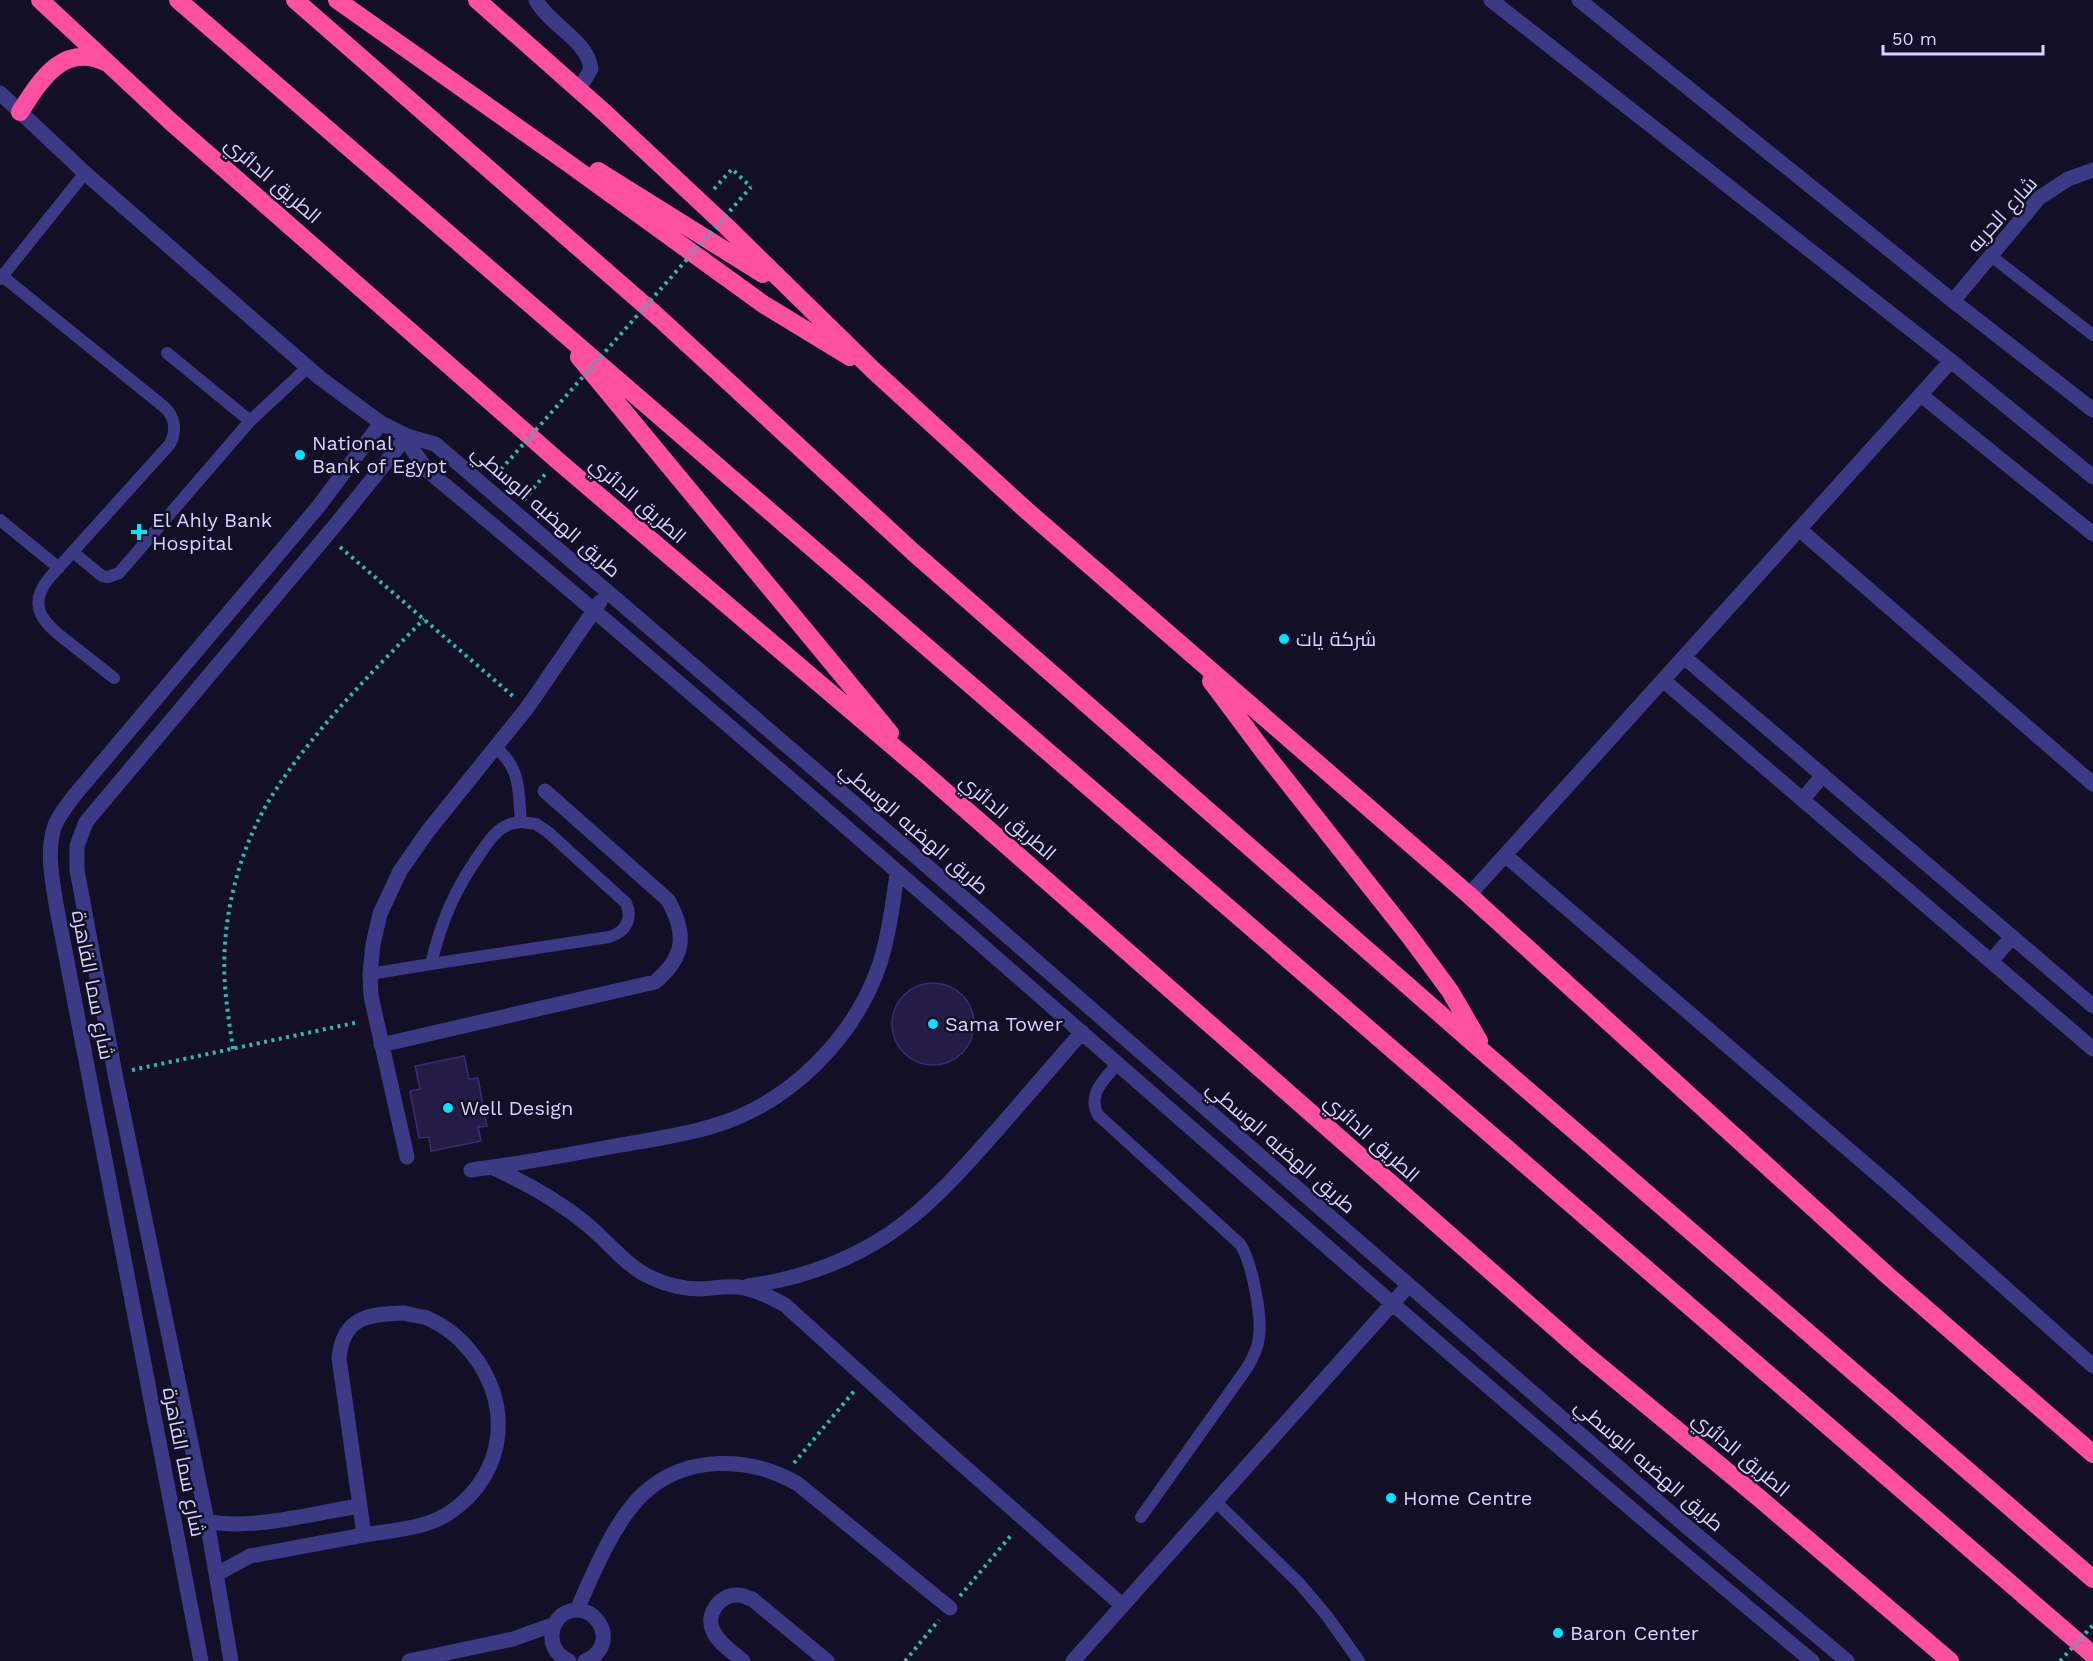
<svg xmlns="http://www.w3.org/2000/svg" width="2093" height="1661" font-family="'Work Sans',Cairo,sans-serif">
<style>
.building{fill:#241b47;stroke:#3b2d73;stroke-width:1.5}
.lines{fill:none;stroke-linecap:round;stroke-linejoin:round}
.path{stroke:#2fb8b0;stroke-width:4;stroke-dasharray:3 4.5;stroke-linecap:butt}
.lane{stroke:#3d3a85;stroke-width:12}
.street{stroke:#3d3a85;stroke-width:15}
.highway{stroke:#ff4fa3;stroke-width:18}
.path-bridge{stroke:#2fb8b0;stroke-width:4;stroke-dasharray:3 4.5;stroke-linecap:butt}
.poi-dot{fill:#00e5ff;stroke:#130f26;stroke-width:2}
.labels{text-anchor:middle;stroke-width:5;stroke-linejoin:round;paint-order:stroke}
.street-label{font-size:20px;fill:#d9d4ff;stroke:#130f26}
.poi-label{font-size:20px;fill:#d9d4ff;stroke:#130f26;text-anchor:start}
</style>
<rect width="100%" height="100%" fill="#130f26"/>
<!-- building -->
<path class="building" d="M892 1024a41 41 0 1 1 82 0a41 41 0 1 1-82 0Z
M464,1056L469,1079L478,1078L487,1126L478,1127L481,1141L431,1151L429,1137L419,1138L410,1091L420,1089L415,1066Z"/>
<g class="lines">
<!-- path -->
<path class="path" d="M714,189L732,169L751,187
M524,500L546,473
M340,547L514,697
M233,1049C228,1014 222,980 225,945C228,894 245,838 273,794C314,730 370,674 424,619
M132,1070L359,1022
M794,1463L855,1390
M960,1596L1013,1533
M905,1661L939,1620"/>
<!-- lane -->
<path class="lane" d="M1991,256L2093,335
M2,276L163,406C175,416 177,430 170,444L50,577C23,609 48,626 72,645C86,656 100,667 114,678
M0,279L85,173
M167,353L250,421
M0,520L59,568
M73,552L102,576L108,577L119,573L250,421L308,367
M495,747C522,769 518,791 521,822
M521,822L536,824L548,832L626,903C633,919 626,932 609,937L431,964C441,922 454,891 479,855C487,844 495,830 508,825C512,823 517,823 521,822Z
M370,974L431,964
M1117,1064C1104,1080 1087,1094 1098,1115L1240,1244C1252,1262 1262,1315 1259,1337C1258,1348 1253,1358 1247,1368L1141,1517
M1215,1501L1300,1584L1327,1616L1359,1661"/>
<!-- street -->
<path class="street" d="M536,0C550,26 587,39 591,69L579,89
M1491,0L1951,361L2093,477
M1579,0L1953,301L2093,410
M0,93L85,173L320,378L381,423L407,436L435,444L447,454L912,853L1680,1521L1847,1661
M1953,301L2039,198L2068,179L2093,170
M1921,395L2093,534
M407,436L412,449L428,471C896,860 1344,1272 1812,1661
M1799,529L2093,784
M1684,657L2093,1006
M1663,680L2093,1049
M1803,799L1823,775
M1505,855L1891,1186L2093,1366
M1469,895L1951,361
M1991,961L2012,937
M381,1045L655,982C685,957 687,934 668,900L545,791
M407,1157L371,996L370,974L373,944L380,914L400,871L428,831L527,708L600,602
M491,1167C527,1183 559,1201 589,1226C610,1244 627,1267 652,1278C667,1285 685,1289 702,1289C714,1288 726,1286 738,1287C755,1289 770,1297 785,1305L942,1447L1122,1605
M471,1170C519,1164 567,1155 615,1146C648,1140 681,1136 713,1126C789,1104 855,1038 880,963C889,934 893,903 897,874
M748,1286C798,1279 847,1262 889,1234C931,1206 964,1167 998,1129C1026,1097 1054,1064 1082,1032
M404,1313C411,1315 420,1316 427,1318C443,1325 459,1337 470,1351C513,1402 507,1472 452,1511C427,1529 393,1530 364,1535L339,1358C343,1317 368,1314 404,1313Z
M207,1521C250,1531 315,1513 359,1506
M217,1574L250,1556L364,1535
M577,1610C592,1575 615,1520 643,1494C686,1454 750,1456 798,1484L950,1608
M201,1661L56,904C52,878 46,850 55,825C59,815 67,806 73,797L318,507L381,423
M231,1661L207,1521L115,1074L77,870V846L86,822L337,523L407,436
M409,1661L513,1639L555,1624
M569,1661C559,1656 551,1648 552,1635C552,1628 556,1620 562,1615C593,1594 624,1645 585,1661
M743,1661C733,1652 719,1644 713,1631C705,1614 720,1594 738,1595C743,1595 748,1598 752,1599L827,1661
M1073,1661L1408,1286"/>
<!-- highway -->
<path class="highway" d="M40,0L170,121L557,460L922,771L1586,1355L1758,1497L1950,1661
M178,0L2093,1655
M295,0L656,315L913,552L1488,1056L2093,1579
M337,0L568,163L763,304L850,357
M477,0L605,113L727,227L873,370L1026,510L1469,895L1887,1275L2093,1454
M20,112C40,81 63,41 107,63
M598,171L763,274
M579,357L890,733
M1211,681L1267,756L1410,937L1450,991L1479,1041"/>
<!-- path-bridge -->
<path class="path-bridge" d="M496,475L751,187
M2060,1661L2093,1625"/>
</g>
<!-- markers -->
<g class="poi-dot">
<circle cx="300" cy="455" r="6"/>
<path d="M136 523h6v6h6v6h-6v6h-6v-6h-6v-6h6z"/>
<circle cx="1284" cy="639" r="6"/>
<circle cx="933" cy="1024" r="6"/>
<circle cx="448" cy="1108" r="6"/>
<circle cx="1391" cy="1498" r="6"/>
<circle cx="1558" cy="1633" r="6"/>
</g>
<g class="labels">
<!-- street labels -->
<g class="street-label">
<text transform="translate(273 180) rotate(41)" y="7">الطريق الدائري</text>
<text transform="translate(2002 214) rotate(-48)" y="7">شارع الحريه</text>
<text transform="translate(638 500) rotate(41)" y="7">الطريق الدائري</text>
<text transform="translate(546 511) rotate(41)" y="7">طريق الهضبه الوسطي</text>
<text transform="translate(1008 817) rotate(41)" y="7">الطريق الدائري</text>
<text transform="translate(914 828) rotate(41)" y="7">طريق الهضبه الوسطي</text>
<text transform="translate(93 985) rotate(79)" y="7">شارع سما القاهرة</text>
<text transform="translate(1372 1138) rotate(42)" y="7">الطريق الدائري</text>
<text transform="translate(1281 1147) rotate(41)" y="7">طريق الهضبه الوسطي</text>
<text transform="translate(1741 1454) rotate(40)" y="7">الطريق الدائري</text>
<text transform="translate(184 1462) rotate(79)" y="7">شارع سما القاهرة</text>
<text transform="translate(1649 1465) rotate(41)" y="7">طريق الهضبه الوسطي</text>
</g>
<!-- poi labels -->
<g class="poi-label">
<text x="312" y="450">National<tspan x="312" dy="23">Bank of Egypt</tspan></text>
<text x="152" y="527">El Ahly Bank<tspan x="152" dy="23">Hospital</tspan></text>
<text x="1296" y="646">شركة يات</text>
<text x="945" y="1031">Sama Tower</text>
<text x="460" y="1115">Well Design</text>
<text x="1403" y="1505">Home Centre</text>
<text x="1570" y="1640">Baron Center</text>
</g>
</g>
<!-- scale -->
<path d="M1883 45v9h160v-9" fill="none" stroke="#d9d4ff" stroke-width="3"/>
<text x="1892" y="45" font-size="18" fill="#d9d4ff" stroke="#130f26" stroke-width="4.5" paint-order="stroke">50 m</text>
</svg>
